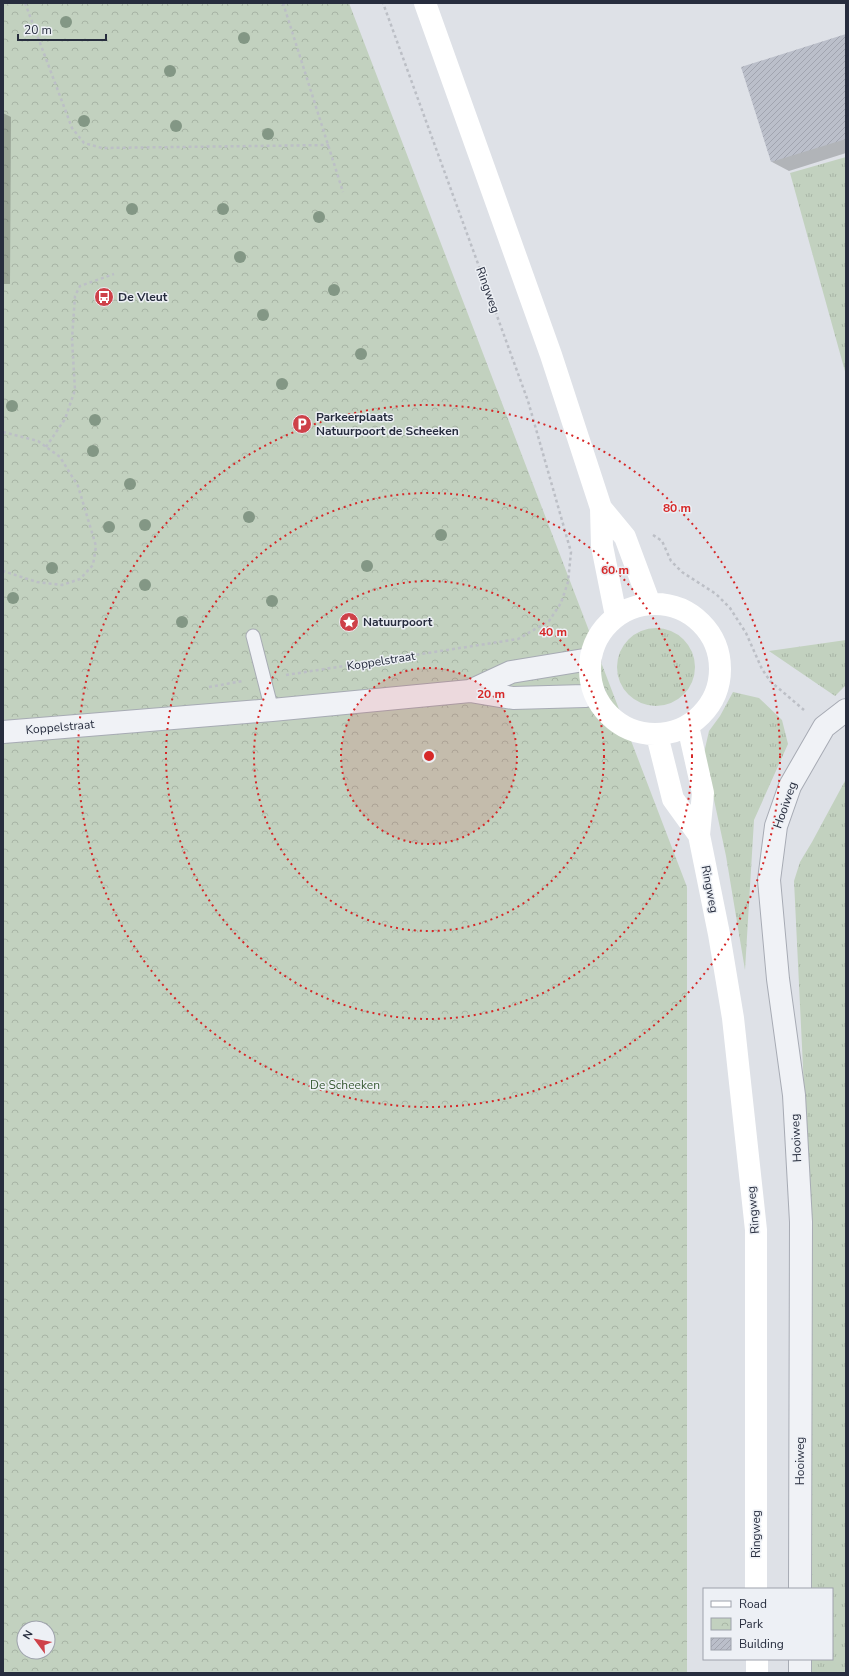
<svg xmlns="http://www.w3.org/2000/svg" width="849" height="1676" font-family="'Nunito Sans',sans-serif">
<style>
.grass{fill:url(#grass-tufts)}
.park{fill:url(#park-crowns);fill-rule:evenodd}
.shadow{fill:#0003}
.building{fill:url(#building-hatch)}
.lines{fill:none;stroke-linecap:round;stroke-linejoin:round}
.service-casing{stroke:#a7abb4;stroke-width:15}
.minor-casing{stroke:#a7abb4;stroke-width:24}
.path{stroke:#bcbfc6;stroke-width:2.5;stroke-dasharray:3 3;stroke-linecap:butt}
.service{stroke:#f0f2f6;stroke-width:13}
.minor{stroke:#f0f2f6;stroke-width:22}
.secondary{stroke:#fff;stroke-width:22}
.tree{fill:#839785}
.ring{fill:none;stroke:#d62828;stroke-width:2;stroke-dasharray:2 4}
.labels{text-anchor:middle;stroke-width:3;stroke-linejoin:round;paint-order:stroke}
.street-label{font-size:12px;fill:#272d3e;stroke:#edf0f5}
.poi-label{font-size:12px;font-weight:bold;fill:#272d3e;stroke:#edf0f5;text-anchor:start}
.park-label{font-size:12px;fill:#385a34;stroke:#edf0f5}
.centre{fill:#d62828;stroke:#edf0f5;stroke-width:2}
.ring-label{font-size:12px;text-anchor:middle;font-weight:bold;fill:#d62828;stroke:#edf0f5;stroke-width:3;stroke-linejoin:round;paint-order:stroke}
</style>
<defs>
<pattern id="grass-tufts" width="24" height="20" patternUnits="userSpaceOnUse"><rect width="24" height="20" fill="#c2d1bf"/><path d="M3 7l-1-3M5 7V3M7 7l1-3M15 17l-1-3M17 17v-4M19 17l1-3" fill="none" stroke="#a7b4a5"/></pattern>
<pattern id="park-crowns" width="20" height="18" patternUnits="userSpaceOnUse"><rect width="20" height="18" fill="#c2d1bf"/><path d="M2 6a3 3 0 1 1 6 0M12 15a3 3 0 1 1 6 0" fill="none" stroke="#a7b4a5"/></pattern>
<pattern id="building-hatch" width="6" height="6" patternUnits="userSpaceOnUse"><rect width="6" height="6" fill="#bbbfca"/><path d="M-1 1l2-2M0 6l6-6M5 7l2-2" fill="none" stroke="#a1a4af"/></pattern>
</defs>
<rect width="100%" height="100%" fill="#dee1e7"/>
<!-- grass -->
<path class="grass" d="M846,157V375L790,173Z
M617 667a39 39 0 1 1 78 0a39 39 0 1 1-78 0Z
M846,640V685L835,696L769,651Z
M733,692L759,698L782,720L788,744L754,820L745,970L726,856L704,753L709,731L720,716Z
M846,779V1673H809V1659H832V1589H809L807,1150L794,881L800,862L812,842Z"/>
<!-- park -->
<path class="park" d="M3,3H349L687,887V1673H3ZM24,1628H48V1652H24Z"/>
<!-- shadow -->
<path class="shadow" d="M846,35V153L789,171L772,162L743,68Z
M3,113L11,117L10,284H3Z"/>
<!-- building -->
<path class="building" d="M846,34V139L771,162L741,67Z"/>
<g class="lines">
<!-- service casing -->
<g class="service-casing">
<path id="service" d="M253,636L272,710"/>
</g>
<!-- minor casing -->
<g class="minor-casing">
<path id="minor" d="M470,691L511,672L590,659
M3,732L272,710L470,691L513,698L585,696L594,694
M800,1589L801,1222L794,1095L778,979L769,880L776,826L790,786L824,727L846,710
M800,1673V1659"/>
</g>
<!-- path -->
<path class="path" d="M25,3L72,128L84,143L102,148L329,145
M283,3L343,192
M3,432L38,441L60,457L78,486L96,546L93,565L80,579L62,585L37,582L3,571
M46,447L65,419L75,390L72,339L75,296L80,286L114,274
M653,535L662,541L671,561L682,572L716,594L730,608L746,633L762,669L770,681L804,710
M286,675L518,639L549,621L561,603L568,582L571,552L528,401L383,3
M209,687L243,681"/>
<!-- service -->
<use href="#service" class="service"/>
<!-- minor -->
<use href="#minor" class="minor"/>
<!-- secondary -->
<path class="secondary" d="M425,3L551,355L601,508L602,546L616,616
M601,508L625,537L650,604
M590 669a65 65 0 1 1 130 0a65 65 0 1 1-130 0Z
M688,726L703,793L699,835L719,934L733,1018L756,1230V1589
M657,735L673,799L699,835
M757,1659V1673"/>
</g>
<!-- trees -->
<g class="tree">
<circle cx="66" cy="22" r="6"/>
<circle cx="244" cy="38" r="6"/>
<circle cx="170" cy="71" r="6"/>
<circle cx="84" cy="121" r="6"/>
<circle cx="176" cy="126" r="6"/>
<circle cx="268" cy="134" r="6"/>
<circle cx="132" cy="209" r="6"/>
<circle cx="223" cy="209" r="6"/>
<circle cx="319" cy="217" r="6"/>
<circle cx="240" cy="257" r="6"/>
<circle cx="334" cy="290" r="6"/>
<circle cx="263" cy="315" r="6"/>
<circle cx="361" cy="354" r="6"/>
<circle cx="282" cy="384" r="6"/>
<circle cx="12" cy="406" r="6"/>
<circle cx="95" cy="420" r="6"/>
<circle cx="93" cy="451" r="6"/>
<circle cx="130" cy="484" r="6"/>
<circle cx="249" cy="517" r="6"/>
<circle cx="145" cy="525" r="6"/>
<circle cx="109" cy="527" r="6"/>
<circle cx="441" cy="535" r="6"/>
<circle cx="367" cy="566" r="6"/>
<circle cx="52" cy="568" r="6"/>
<circle cx="145" cy="585" r="6"/>
<circle cx="13" cy="598" r="6"/>
<circle cx="272" cy="601" r="6"/>
<circle cx="182" cy="622" r="6"/>
</g>
<!-- distance rings -->
<circle cx="429" cy="756" r="88" fill="#d62828" fill-opacity=".12"/>
<g class="ring">
<circle cx="429" cy="756" r="88"/>
<circle cx="429" cy="756" r="175"/>
<circle cx="429" cy="756" r="263"/>
<circle cx="429" cy="756" r="351"/>
</g>
<!-- icons -->
<defs>
<g id="bus-disc" transform="scale(1)"><circle r="9.5" fill="#ce4149" stroke="#edf0f5"/><path d="M-5-6H5V4H4V6H2V4H-2V6H-4V4H-5ZM-3.5-4V0h7V-4ZM-3.5 1.2v1.5H-2V1.2ZM2 1.2v1.5H3.5V1.2Z" fill="#fff"/></g>
<g id="parking-disc" transform="scale(1)"><circle r="9.5" fill="#ce4149" stroke="#edf0f5"/><path d="M-3.5-5.5H1a3.5 3.5 0 0 1 0 7H-1V5.5H-3.5ZM-1-3.4V-.6H.8a1.4 1.4 0 0 0 0-2.8Z" fill="#fff"/></g>
<g id="sight-disc" transform="scale(1)"><circle r="9.5" fill="#ce4149" stroke="#edf0f5"/><path d="M0-6L1.8-2.2L6-1.7L2.9 1.2L3.7 5.4L0 3.3L-3.7 5.4L-2.9 1.2L-6-1.7L-1.8-2.2Z" fill="#fff"/></g>
</defs>
<g fill-rule="evenodd">
<use href="#bus-disc" x="104" y="297"/>
<use href="#parking-disc" x="302" y="424"/>
<use href="#sight-disc" x="349" y="622"/>
</g>
<g class="labels">
<!-- street labels -->
<g class="street-label">
<text transform="translate(488 290) rotate(70)" y="4">Ringweg</text>
<text transform="translate(381 661) rotate(-9)" y="4">Koppelstraat</text>
<text transform="translate(60 727) rotate(-5)" y="4">Koppelstraat</text>
<text transform="translate(785 805) rotate(-71)" y="4">Hooiweg</text>
<text transform="translate(710 889) rotate(79)" y="4">Ringweg</text>
<text transform="translate(796 1138) rotate(-93)" y="4">Hooiweg</text>
<text transform="translate(753 1210) rotate(-95)" y="4">Ringweg</text>
<text transform="translate(800 1461) rotate(-90)" y="4">Hooiweg</text>
<text transform="translate(756 1534) rotate(-90)" y="4">Ringweg</text>
</g>
<!-- poi labels -->
<g class="poi-label">
<text x="118" y="301">De Vleut</text>
<text x="316" y="421">Parkeerplaats<tspan x="316" dy="14">Natuurpoort de Scheeken</tspan></text>
<text x="363" y="626">Natuurpoort</text>
</g>
<!-- park labels -->
<g class="park-label">
<text x="345" y="1089">De Scheeken</text>
</g>
</g>
<circle cx="429" cy="756" r="6" class="centre"/>
<g class="ring-label">
<text x="677" y="512">80 m</text>
<text x="615" y="574">60 m</text>
<text x="553" y="636">40 m</text>
<text x="491" y="698">20 m</text>
</g>
<!-- border -->
<rect width="849" height="1676" fill="none" stroke="#272d3e" stroke-width="8"/>
<!-- legend -->
<rect x="703" y="1588" width="130" height="72" fill="#edf0f5" stroke="#9ea2ac"/>
<rect x="711" y="1601" width="20" height="6" fill="#ffffff" stroke="#9ea2ac"/>
<text x="739" y="1608" font-size="12" fill="#272d3e">Road</text>
<rect x="711" y="1618" width="20" height="12" fill="url(#park-crowns)" stroke="#9ea2ac"/>
<text x="739" y="1628" font-size="12" fill="#272d3e">Park</text>
<rect x="711" y="1638" width="20" height="12" fill="url(#building-hatch)" stroke="#9ea2ac"/>
<text x="739" y="1648" font-size="12" fill="#272d3e">Building</text>
<!-- north arrow -->
<g transform="translate(36 1640) rotate(302)"><circle r="19" fill="#edf0f5" stroke="#9ea2ac"/>
<path d="M0-3L7 15L0 10L-7 15Z" fill="#ce4149"/>
<text y="-6" font-size="11" font-weight="bold" text-anchor="middle" fill="#272d3e">N</text>
</g>
<!-- scale -->
<path d="M18 34v6h88v-6" fill="none" stroke="#272d3e" stroke-width="2"/>
<text x="24" y="34" font-size="12" fill="#272d3e" stroke="#edf0f5" stroke-width="3" paint-order="stroke">20 m</text>
</svg>
